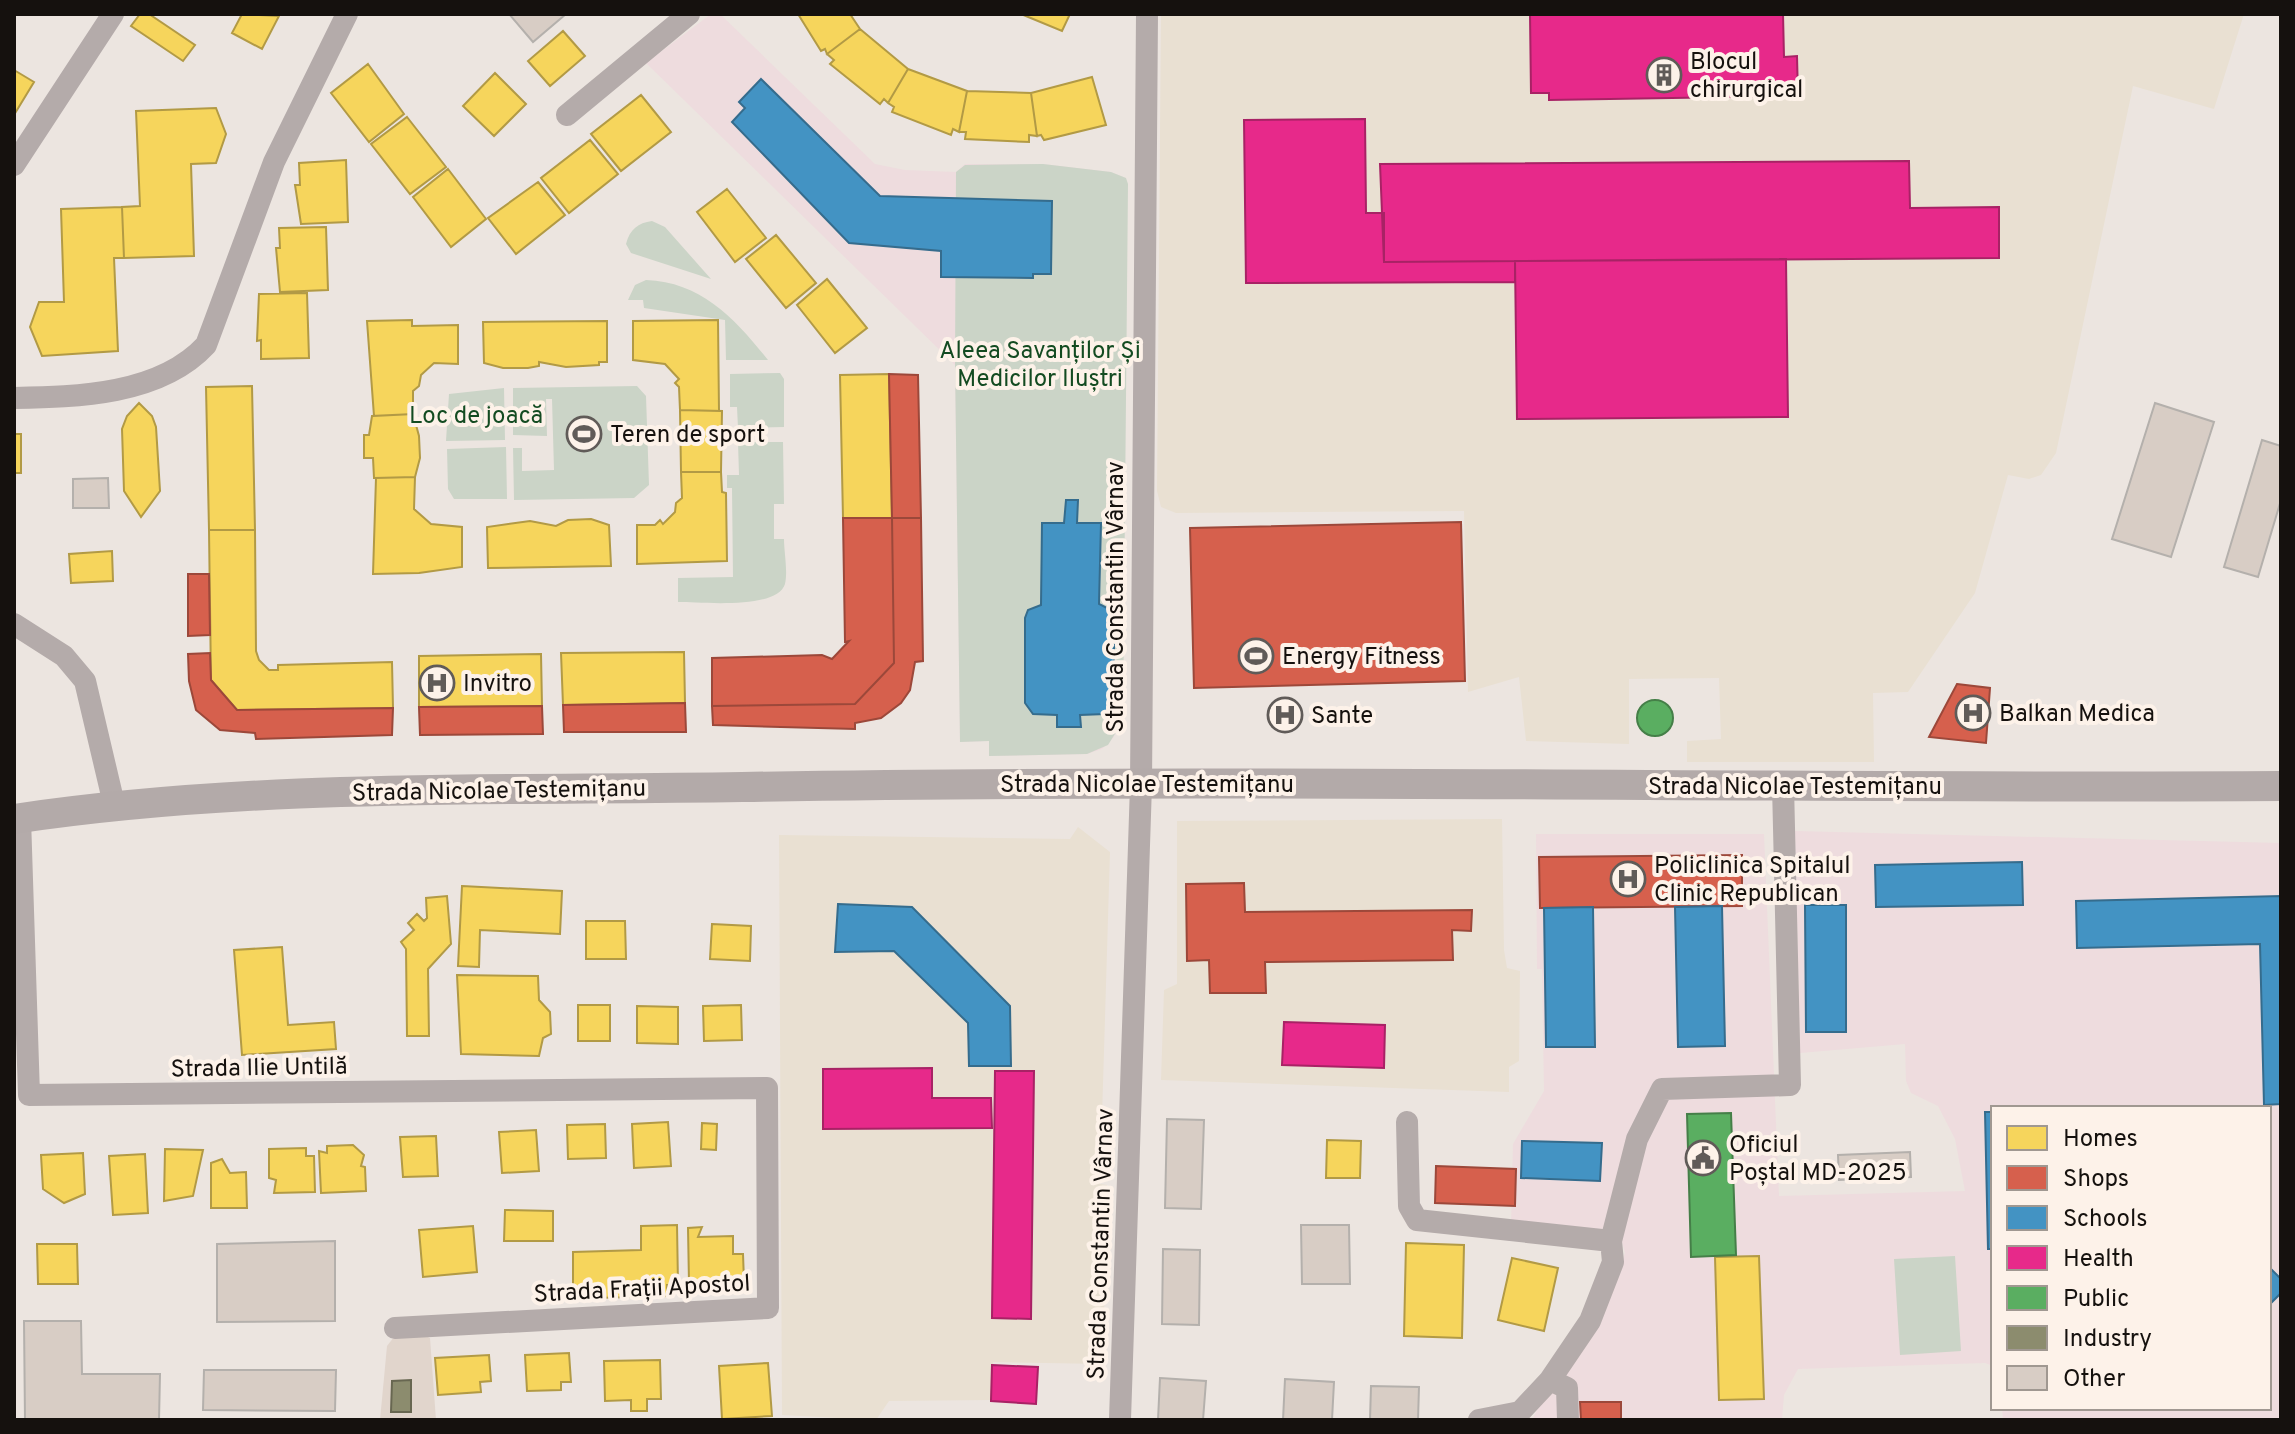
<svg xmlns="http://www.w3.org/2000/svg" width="2295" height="1434" font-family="Overpass,sans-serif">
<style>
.built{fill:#e1d5cc}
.education{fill:#eedcde}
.medical{fill:#e9e0d2}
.green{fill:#cbd4c7}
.homes{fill:#f6d55c;stroke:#b29a45;stroke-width:2}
.shops{fill:#d6604d;stroke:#9c483a;stroke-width:2}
.schools{fill:#4393c3;stroke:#356c8d;stroke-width:2}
.health{fill:#e7298a;stroke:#a82265;stroke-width:2}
.public{fill:#5aae61;stroke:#457f48;stroke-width:2}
.industry{fill:#8c8c6e;stroke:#686751;stroke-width:2}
.building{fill:#d8cdc5;stroke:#b4b0ac;stroke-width:2}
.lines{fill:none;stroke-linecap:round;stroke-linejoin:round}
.street{stroke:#b4abaa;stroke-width:22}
.secondary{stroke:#b3aaa9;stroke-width:30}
.labels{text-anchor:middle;stroke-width:8;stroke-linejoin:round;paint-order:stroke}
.poi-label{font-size:24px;fill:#15110e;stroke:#fdf2e9;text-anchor:start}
.park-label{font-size:24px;fill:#134b21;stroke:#fdf2e9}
.street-label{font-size:24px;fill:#15110e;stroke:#fdf2e9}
</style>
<rect width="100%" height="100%" fill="#ece5e0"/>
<!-- built -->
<path class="built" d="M421,1334L430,1338L436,1420H380L387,1346L394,1337Z"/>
<!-- education -->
<path class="education" d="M711,14H720L875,164L905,170L956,172L965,164H1043L1111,172L1126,178L1123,721L1113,738L1102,749L1087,754L989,756V741L960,742L955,365L646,63Z
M1795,831L2281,843V1420H2003L2002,1408H2269V1108H1993V1366L1985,1363L1798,1369L1784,1395L1782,1420H1532L1543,1398L1605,1308L1625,1253L1620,1234L1511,1225L1513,1144L1544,1091L1542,969H1537L1536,834H1764L1779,1196L1965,1191L1955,1139L1938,1106L1911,1093L1906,1081L1905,1044L1800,1053Z"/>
<!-- medical -->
<path class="medical" d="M1161,14H2244L2214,109L2133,86L2056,453L2041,475L2029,479L2008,475L1975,593L1908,692L1873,693L1874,762H1687V741L1721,739L1719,678L1629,679V744L1526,741L1519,677L1468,692L1464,511L1176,513L1161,507L1157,491Z
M1502,819L1504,950L1507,968L1520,971L1519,1061L1509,1067V1092L1161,1080L1164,990L1177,984V821Z
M1078,827L1110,852L1100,1184L1107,1185L1103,1364L993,1362L991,1400L889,1401L876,1420L782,1415L779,835L1070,839Z"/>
<!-- green -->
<path class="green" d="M1043,164L1111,172L1126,178L1128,184L1123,721L1108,745L1087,754L989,756V741L960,742L955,365L956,172L965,165Z
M652,221L665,227L711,279L631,253L626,244C630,229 638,223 652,221Z
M646,280C702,282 736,320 768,360H726L725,320L644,308L643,300H628L635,285Z
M780,373L784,379V427L738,428L737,407H730V374Z
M637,386L646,396L649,485L634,498L514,500L513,448H522V471L554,470L552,399H546L547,436L513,435V388Z
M504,388L505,440L446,441L449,394Z
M738,442H783L784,504H774V539H784C784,552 788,571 785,584C777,610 701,602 678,602V578L733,577L732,488H727V475H739Z
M506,447L507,499H454L448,489L447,449Z
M1955,1256L1961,1351L1900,1355L1894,1259Z"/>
<!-- homes -->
<path class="homes" d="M140,14H149L195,45L183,61L131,26Z
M242,14L279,16L262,49L232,33Z
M798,14H850L860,29L827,54L825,49L821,51Z
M1021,14H1070L1062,31Z
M860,29L908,69L888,103L884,99L880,104L830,64L834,60L827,54Z
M563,31L585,56L550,86L528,61Z
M368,64L404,114L369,142L331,93Z
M908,69L967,91L959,132L953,129L951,135L892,112L894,107L888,103Z
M14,70L34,82L14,115Z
M495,73L526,104L494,136L463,106Z
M1092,77L1106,125L1044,140L1041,135L1037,136L1031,93Z
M967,91L1031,93L1037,136L1029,135V142L965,139L966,132H959Z
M641,95L671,132L621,171L591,134Z
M216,108L226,134L216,163L191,164L194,256L124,258L122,207L140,206L136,111Z
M407,117L446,167L410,194L371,144Z
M590,140L618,174L569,213L541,178Z
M346,160L348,222L301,224L295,185H300L299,163Z
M448,169L486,219L451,247L413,197Z
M538,182L565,215L516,254L488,218Z
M727,189L766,238L735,262L697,212Z
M122,207L124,258H114L118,351L42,356L30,327L39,302H64L61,209Z
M326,227L328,290L280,292L276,248H280L279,228Z
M776,235L816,283L786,308L746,259Z
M827,279L867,328L835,353L797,305Z
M307,293L309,358L261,359V340L257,341L259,294Z
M412,320V326L458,325V364L434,363L421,375L419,386L413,391V414L374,416L367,321Z
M718,320L719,411L680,410L679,387L675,383L679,379L665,364L633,360V321Z
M607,321V362H599V365L566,367L539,362V366L528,368H503L484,363L483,322Z
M889,374L892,518H843L840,375Z
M252,386L255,530H209L206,387Z
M139,403L152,416L156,427L160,491L141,517L124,491L122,429L127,416Z
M680,410L722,411L721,472H681Z
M413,414L419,436L420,458L415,477L374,478L373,458H364V435H369L372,416Z
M14,434H21V473H14Z
M681,472H721L722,492L726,493L727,561L637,564V525H655L660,520L663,524L675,512L676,503L682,498Z
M415,477L414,509L431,524L462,527V567L419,573L373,574L376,478Z
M591,519L609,525L611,566L488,568L487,527L530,521L556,526L568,520Z
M209,530H255L256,651L259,660L269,670H278V665L392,662L393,708L237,710L211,680Z
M112,551L113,581L71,583L69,554Z
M684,652L685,703L563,705L561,653Z
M541,654L542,706L419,707V656Z
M462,886L562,891L560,934L480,930L479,967L458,966Z
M447,896L451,944L428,969L429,1036H407L406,949L401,942L414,930L408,923L417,914L424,921L427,918L426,898Z
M586,921H625L626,959H586Z
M712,924L751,926L750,961L710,959Z
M282,947L288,1025L334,1022L336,1049L242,1055L234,950Z
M457,975L538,976L539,1000L550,1012L551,1034L543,1038L539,1056L461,1054Z
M578,1005H610V1041H578Z
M741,1005L742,1040L704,1041L703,1006Z
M637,1006L678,1007V1044L637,1043Z
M668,1122L671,1166L634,1168L632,1124Z
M702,1123L717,1124L716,1150L701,1149Z
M605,1124L606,1158L568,1159L567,1125Z
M536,1130L539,1171L502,1173L499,1132Z
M436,1136L438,1176L403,1177L400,1137Z
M1327,1140L1361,1141L1360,1178H1326Z
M353,1145L364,1155L361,1166L365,1167L366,1191L321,1193L319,1151L327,1153V1146Z
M306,1148V1156H314L315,1192L274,1193L276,1180L269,1178V1149Z
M165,1149L203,1150L193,1196L164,1201Z
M83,1153L85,1194L64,1203L43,1189L41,1155Z
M145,1154L148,1213L113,1215L109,1156Z
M222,1159L230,1173L246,1172L247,1208H211V1163Z
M505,1210L553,1211V1241H504Z
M677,1225L678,1285H667V1296L596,1298L591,1286H573V1252L641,1250V1226Z
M473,1226L477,1272L423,1277L419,1230Z
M702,1227L698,1237L733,1236V1254H743L744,1281L689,1283L688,1228Z
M1406,1243L1464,1245L1462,1338L1404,1336Z
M37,1244H77L78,1284H38Z
M1759,1256L1764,1399L1719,1400L1715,1257Z
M1512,1258L1558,1268L1544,1331L1498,1320Z
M569,1353L571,1382H561V1390L527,1391L525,1355Z
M489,1355L491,1381L480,1382L481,1392L438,1395L435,1358Z
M660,1360L661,1399H647V1411H631V1400L605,1401L604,1361Z
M768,1363L772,1416L722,1419L719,1366Z"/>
<!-- shops -->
<path class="shops" d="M889,374L918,375L921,518H892Z
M843,518H892L894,663L855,704L712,706V658L822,655L832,659L849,641L845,642Z
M892,518H921L923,661L915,662L910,690L901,703L881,718L855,723V729L713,725L712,706L855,704L894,663Z
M1461,522L1465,681L1194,688L1190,528Z
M188,574H209L210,635L188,636Z
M210,653L211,680L237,710L393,708L392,735L256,739L255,733L220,730L196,710L189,681L188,654Z
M1957,684L1990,688L1986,743L1929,737Z
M685,703L686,732H564L563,705Z
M542,706L543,734L420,735L419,707Z
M1742,855V906L1540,908L1539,857Z
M1244,883L1245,912L1472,910L1471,931L1452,930L1453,960L1265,962L1266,993H1210L1209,960L1187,961L1186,884Z
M1436,1166L1516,1169L1515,1206L1435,1203Z
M1580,1402H1621V1420H1581Z"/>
<!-- schools -->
<path class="schools" d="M761,79L880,196L1052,201L1051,274H1033V278L941,277V251L849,243L732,122L745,108L739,102Z
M1066,500H1078L1077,523H1101L1099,604L1111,610L1114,618V699L1105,714L1080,715L1081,727H1057V715L1033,714L1025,703V618L1028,610L1041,605L1042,523H1064Z
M2022,862L2023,905L1876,907L1875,865Z
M2281,896V1104L2264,1105L2260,944L2077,948L2076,901Z
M838,904L912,907L1010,1006L1011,1066H969L968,1023L894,951L835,952Z
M1805,905H1846V1032H1806Z
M1722,906L1725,1046L1678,1047L1675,907Z
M1593,907L1595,1047H1546L1544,908Z
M1985,1112H1993V1249H1988Z
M1522,1141L1602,1143L1600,1181L1521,1178Z
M2269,1267L2281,1279V1293L2269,1305Z"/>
<!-- health -->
<path class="health" d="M1530,14H1783L1784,57L1797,56L1798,96L1549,100V93H1531Z
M1365,119L1366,213H1384V262L1515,261V282L1246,283L1244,120Z
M1909,161L1910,208L1999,207V258L1384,262L1380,164Z
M1786,259L1788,417L1517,419L1515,261Z
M1284,1022L1385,1025L1384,1068L1282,1065Z
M932,1068V1098H991L992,1128L823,1129V1069Z
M995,1071H1034L1031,1319L992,1318Z
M992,1365L1038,1367L1036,1404L991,1401Z"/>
<!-- public -->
<path class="public" d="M1637 718a18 18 0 1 1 36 0a18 18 0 1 1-36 0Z
M1731,1113L1736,1255L1691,1257L1687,1114Z"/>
<!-- industry -->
<path class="industry" d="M411,1380V1412H391L392,1381Z"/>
<!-- building -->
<path class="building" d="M509,14H566L533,42Z
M2155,403L2214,422L2171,557L2112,539Z
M2262,440L2281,446V500L2258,577L2224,567Z
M108,478L109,508H73V479Z
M1167,1119L1204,1120L1201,1209L1165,1208Z
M1910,1152L1911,1177L1839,1180L1838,1155Z
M1301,1225H1349L1350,1284H1302Z
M335,1241V1321L217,1322V1244Z
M1163,1249L1200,1250L1199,1325L1162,1324Z
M24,1321H81L82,1374H160L159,1420H25Z
M204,1370H336L335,1411L203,1410Z
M1160,1378L1206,1381L1203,1420H1158Z
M1285,1379L1334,1382L1332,1420H1283Z
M1371,1386L1419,1387L1418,1420H1370Z"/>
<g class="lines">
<!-- street -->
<path class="street" d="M567,115L689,14
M14,165L113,14
M14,398C77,397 160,395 206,345L274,162L347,14
M14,624L64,656L85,681L114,804
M20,818L29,1095L767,1088L768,1308L395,1328
M1407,1122L1409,1206L1417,1220L1611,1241
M1550,1380L1567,1388L1568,1420
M1120,1420L1141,785L1147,14
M1479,1420L1520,1412
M1517,1420L1520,1412L1550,1380L1590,1321L1613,1262L1611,1241L1637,1139L1662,1089L1790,1085L1783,785"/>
<!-- secondary -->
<path class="secondary" d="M14,819C255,783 499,791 742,787C1255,778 1768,789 2281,786"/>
</g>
<!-- icons -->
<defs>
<g id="building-ring" transform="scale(1.8)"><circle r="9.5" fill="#fdf2e9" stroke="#605b58" stroke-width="1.5"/><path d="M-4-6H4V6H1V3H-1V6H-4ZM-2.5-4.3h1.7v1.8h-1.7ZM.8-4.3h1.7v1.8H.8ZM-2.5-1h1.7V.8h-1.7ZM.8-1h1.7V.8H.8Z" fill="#605b58"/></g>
<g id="stadium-ring" transform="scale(1.8)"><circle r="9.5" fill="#fdf2e9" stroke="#605b58" stroke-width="1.5"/><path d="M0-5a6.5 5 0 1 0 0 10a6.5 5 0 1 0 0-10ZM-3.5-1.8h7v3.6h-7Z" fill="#605b58"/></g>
<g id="hospital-ring" transform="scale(1.8)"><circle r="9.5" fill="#fdf2e9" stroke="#605b58" stroke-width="1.5"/><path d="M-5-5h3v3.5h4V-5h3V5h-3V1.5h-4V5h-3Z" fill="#605b58"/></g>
<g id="civic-ring" transform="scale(1.8)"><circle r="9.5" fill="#fdf2e9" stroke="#605b58" stroke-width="1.5"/><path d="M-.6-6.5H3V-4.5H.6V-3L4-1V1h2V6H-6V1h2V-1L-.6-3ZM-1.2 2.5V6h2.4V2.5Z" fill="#605b58"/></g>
</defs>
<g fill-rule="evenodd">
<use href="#building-ring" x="1664" y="75"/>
<use href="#stadium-ring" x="584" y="434"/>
<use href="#stadium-ring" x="1256" y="656"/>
<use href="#hospital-ring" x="437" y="683"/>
<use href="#hospital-ring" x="1973" y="713"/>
<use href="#hospital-ring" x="1285" y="715"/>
<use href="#hospital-ring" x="1628" y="879"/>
<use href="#civic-ring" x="1703" y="1158"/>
</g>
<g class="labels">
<!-- poi labels -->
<g class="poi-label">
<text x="1690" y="69">Blocul<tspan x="1690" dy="28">chirurgical</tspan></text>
<text x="610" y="442">Teren de sport</text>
<text x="1282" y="664">Energy Fitness</text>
<text x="463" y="691">Invitro</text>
<text x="1999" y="721">Balkan Medica</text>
<text x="1311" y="723">Sante</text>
<text x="1654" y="873">Policlinica Spitalul<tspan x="1654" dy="28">Clinic Republican</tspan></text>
<text x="1729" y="1152">Oficiul<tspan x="1729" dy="28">Poștal MD-2025</tspan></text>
</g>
<!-- park labels -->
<g class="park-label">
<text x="1040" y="358">Aleea Savanților Și<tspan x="1040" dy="28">Medicilor Iluștri</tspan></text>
<text x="476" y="423">Loc de joacă</text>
</g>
<!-- street labels -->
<g class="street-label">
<text transform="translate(1115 597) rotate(-90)" y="8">Strada Constantin Vârnav</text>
<text x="1147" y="792">Strada Nicolae Testemițanu</text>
<text x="1795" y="794">Strada Nicolae Testemițanu</text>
<text transform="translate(499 790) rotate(-1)" y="8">Strada Nicolae Testemițanu</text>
<text transform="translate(259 1067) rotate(-1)" y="8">Strada Ilie Untilă</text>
<text transform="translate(1100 1244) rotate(-88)" y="8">Strada Constantin Vârnav</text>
<text transform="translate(642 1288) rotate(-3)" y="8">Strada Frații Apostol</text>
</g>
</g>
<!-- border -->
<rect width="2295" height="1434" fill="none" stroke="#15110e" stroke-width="32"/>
<!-- legend -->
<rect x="1991" y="1106" width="280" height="304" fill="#fdf2e9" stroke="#a09891" stroke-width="2"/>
<rect x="2007" y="1126" width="40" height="24" fill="#f6d55c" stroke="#a09891" stroke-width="2"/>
<text x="2063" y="1146" font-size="24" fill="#15110e">Homes</text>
<rect x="2007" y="1166" width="40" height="24" fill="#d6604d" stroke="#a09891" stroke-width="2"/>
<text x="2063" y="1186" font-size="24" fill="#15110e">Shops</text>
<rect x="2007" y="1206" width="40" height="24" fill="#4393c3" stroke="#a09891" stroke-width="2"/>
<text x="2063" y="1226" font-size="24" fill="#15110e">Schools</text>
<rect x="2007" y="1246" width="40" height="24" fill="#e7298a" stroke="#a09891" stroke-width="2"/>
<text x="2063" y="1266" font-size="24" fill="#15110e">Health</text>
<rect x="2007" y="1286" width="40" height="24" fill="#5aae61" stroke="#a09891" stroke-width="2"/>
<text x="2063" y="1306" font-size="24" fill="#15110e">Public</text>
<rect x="2007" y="1326" width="40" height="24" fill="#8c8c6e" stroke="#a09891" stroke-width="2"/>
<text x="2063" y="1346" font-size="24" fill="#15110e">Industry</text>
<rect x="2007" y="1366" width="40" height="24" fill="#d8cdc5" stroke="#a09891" stroke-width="2"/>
<text x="2063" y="1386" font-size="24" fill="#15110e">Other</text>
</svg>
